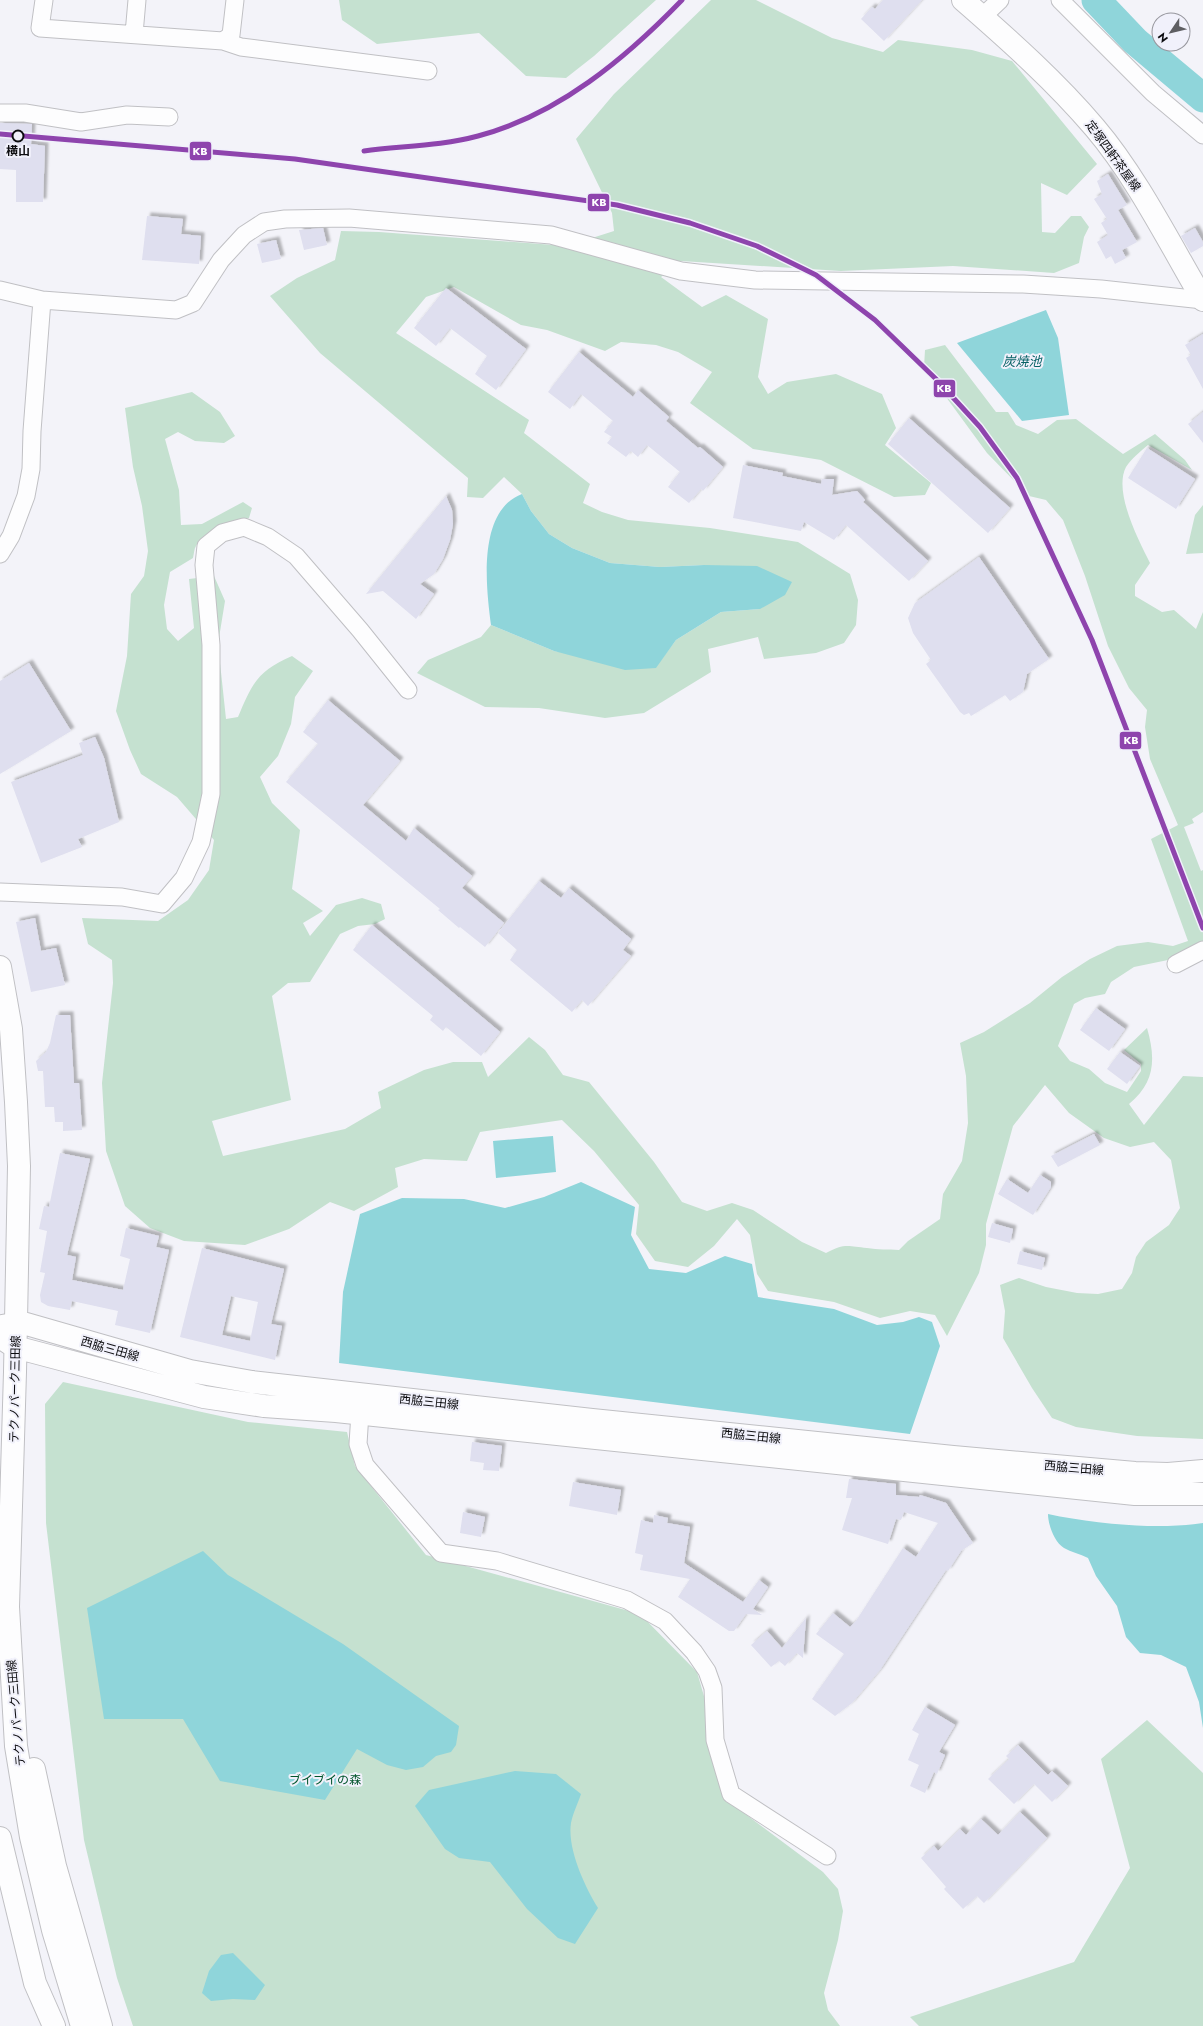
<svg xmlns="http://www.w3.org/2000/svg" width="1203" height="2026" font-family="Jost,'Noto Sans JP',sans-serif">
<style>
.green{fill:#c5e1d0}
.water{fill:#8fd5da}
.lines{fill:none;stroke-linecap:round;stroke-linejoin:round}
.river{stroke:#8fd5da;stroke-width:29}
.building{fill:#dfdfef;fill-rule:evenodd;filter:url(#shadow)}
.minor-casing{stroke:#c0c0c4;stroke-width:19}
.major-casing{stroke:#c0c0c4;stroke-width:24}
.minor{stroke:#fdfdfe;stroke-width:17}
.major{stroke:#fdfdfe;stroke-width:22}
.rail-1-casing{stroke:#f1f1fb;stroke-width:8}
.rail-1{stroke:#8e44ad;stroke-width:5}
.stop-dot{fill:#f1f1fb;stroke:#0d0d10;stroke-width:2}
.labels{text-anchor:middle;stroke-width:4;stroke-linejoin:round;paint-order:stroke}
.stop-label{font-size:12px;font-weight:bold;fill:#0d0d10;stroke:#f1f1fb}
.street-label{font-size:12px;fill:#0d0d10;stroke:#f1f1fb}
.park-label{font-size:12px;fill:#02552c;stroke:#f1f1fb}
.water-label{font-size:13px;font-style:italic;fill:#066165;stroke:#f1f1fb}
.line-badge{stroke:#f1f1fb;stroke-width:1.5}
.badge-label{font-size:11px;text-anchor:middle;font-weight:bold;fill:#fff}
</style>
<defs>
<filter id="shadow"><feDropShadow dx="3.5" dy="-3.5" stdDeviation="1" flood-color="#0004"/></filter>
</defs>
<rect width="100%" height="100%" fill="#f3f3f9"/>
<!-- green -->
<path class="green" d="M339,0H656L594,56L566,78L526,76L479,33L377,44L342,20Z
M711,0H756L832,38L883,52L898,40L972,50L1012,61L1097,164L1067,195L1041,183L1042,232L1055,233L1071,216H1081L1089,227L1084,237L1079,263L1054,273L953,266L841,271L681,261L661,277L702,307L726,295L768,319L758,377L768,394L787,382L836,374L882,394L896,428L885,445L931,483L925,495L894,497L821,460L753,449L690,403L712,372L678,352L656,345L621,342L605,351L547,330L521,325L454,287L426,297L396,333L529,420L524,433L590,484L583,503L602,512L628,520L710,528L798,542L850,574L858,600L856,625L844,643L816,653L764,659L758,637L708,649L711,672L644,713L605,718L539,708L485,707L417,673L428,660L481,637L491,625L554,651L655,668L676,640L721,612L760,609L704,565L660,567L610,563L572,548L549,534L531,511L522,494L504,477L483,498L467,497L468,478L320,353L270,296L297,278L335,260L341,231L379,232L567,246L614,231L612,213L576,139L614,94Z
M945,345L996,412H1008L1016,425L1038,434L1057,420L1076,419L1123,454L1155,434L1185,460L1192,470L1148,445C1141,451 1131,459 1126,467C1113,492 1139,541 1150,563L1135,585V596L1162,612L1174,610L1196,629L1203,612V812L1192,819L1194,823L1184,827L1201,871L1203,870V944L1168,960L1134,967L1111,982L1105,994L1085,998L1074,1004L1058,1046L1070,1061L1089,1069L1105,1083L1127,1092L1141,1071V1064L1124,1050L1147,1028C1156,1059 1155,1083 1129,1104L1144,1125L1183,1076L1203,1077V1439L1137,1436L1076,1427L1052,1418L1032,1388L1003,1338L1005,1311L1000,1285L1019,1278L1046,1287L1077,1293L1098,1294L1122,1289L1132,1273L1136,1257L1146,1242L1169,1225L1180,1208L1171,1160L1154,1142L1130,1147L1104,1138L1069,1113L1045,1085L1013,1126L986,1224V1245L979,1273L947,1336L935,1315L910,1311L880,1318L834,1302L768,1291L757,1274L750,1235L737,1219L714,1246L688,1267L655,1261L636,1234L639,1205L594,1151L562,1120L480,1132L467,1161L424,1159L395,1168L398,1187L354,1211L330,1202L289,1229L245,1245L184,1241L150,1228L125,1206L106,1151L102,1083L113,983L112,960L88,944L82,918L158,921L188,900L209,870L214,840L177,797L141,774L130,750L116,711L127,656L131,594L144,576L148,551L142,506L133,467L125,408L192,392L220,412L235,436L224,443L195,441L178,432L165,439L179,490L181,525L202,524L243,502L252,508L249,518C233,521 204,530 196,546C194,549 194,554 193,558L170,572L164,605L167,629L178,641L194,628L189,579L214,576L225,601L218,644L226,719L238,717C252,684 257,671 292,656L313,671L295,697L291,724L278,756L260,777L272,803L300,830L292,889L323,911L303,923L310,936L336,905L362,898L381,904L385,919L375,924L358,926L340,934L310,982L288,983L272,996L291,1100L212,1121L223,1156L345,1129L381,1108L378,1092L424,1070L453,1062H482L488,1077L529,1037L545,1050L563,1075L589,1082L654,1162L682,1202L707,1211L732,1203L753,1210L802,1242L826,1253C844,1243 848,1246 867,1248C878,1250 888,1249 899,1250L908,1241L940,1219L943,1194L962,1161L968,1123L966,1076L960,1043L984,1032L1030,1003L1062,977L1090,959L1117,946L1148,942L1173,946L1188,941L1151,839L1178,825L1150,759L1145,727L1147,710L1129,688L1108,646L1085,576L1063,520L1046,500L1029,496L987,453L924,367L925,350Z
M1203,505V553L1186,554L1195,515Z
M63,1382L248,1422L347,1432L355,1466L426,1555L640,1614L697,1672L736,1807L823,1872L838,1889L843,1911L838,1940L824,1993L828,2010L840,2026H133L117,1978L84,1840L46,1523L45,1404Z
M1147,1720L1203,1773V2026H919L910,2017L1074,1962L1130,1868L1101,1759Z"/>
<!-- water -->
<path class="water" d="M1046,310L1058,338L1069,415L1022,421L957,343Z
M522,494L531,511L549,534L572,548L610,563L660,567L704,565L757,566L792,582L785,595L760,609L721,612L676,640L656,668L625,670L554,651L491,625C486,587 477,511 522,494Z
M553,1136L556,1172L496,1178L493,1141Z
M581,1182L635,1207L631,1235L649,1269L686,1273L725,1256L752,1264L758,1297L834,1309L877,1325L903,1322L919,1317L932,1322L940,1346L910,1434L339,1363L343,1292L360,1214L402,1198L464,1199L505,1208L544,1197Z
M1048,1514C1094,1524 1157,1530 1203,1523V1728L1199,1702L1186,1667L1161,1655L1140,1653L1126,1637L1117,1606L1096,1576L1088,1558C1080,1554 1071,1552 1064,1548C1054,1542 1048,1524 1048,1514Z
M203,1551L228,1575L343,1644L459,1726L456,1745L451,1752L436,1756L423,1767L406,1770L387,1765L357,1749L325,1800L220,1781L183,1719H104L87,1608Z
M515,1771L556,1774L581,1794C578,1803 573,1813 571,1823C567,1849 585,1887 598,1908L575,1944L558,1938L527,1909L490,1862L459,1858L445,1849L415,1806L429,1790Z
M233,1953L265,1985L255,2000L233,1999L211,2001L202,1993L209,1971L221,1955Z"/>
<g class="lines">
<!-- river -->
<path class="river" d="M1096,0L1135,41L1203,98"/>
</g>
<!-- building -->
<path class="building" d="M883,0H922L884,41L861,19L872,7L875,9Z
M0,123L32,124L31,144L45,146L43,202H16V170L0,169Z
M1108,174L1127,205L1118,210L1137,242L1122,250L1126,258L1115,264L1111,256L1106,259L1097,242L1108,235L1101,223L1107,219L1094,199L1102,194L1097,181Z
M147,216L183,219L181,234L201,236L199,264L142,260Z
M323,228L327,245L304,250L299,230Z
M1195,228L1203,242V246L1191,253L1181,236Z
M276,240L281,259L262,263L257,244Z
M446,288L526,349L496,390L475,374L487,356L450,328L436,346L414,328Z
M1203,334V389L1186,358L1191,355L1185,345Z
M579,352L633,397L638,390L669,417L666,421L698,448L700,447L723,467L703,491L701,489L689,503L668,487L680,472L647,445L638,457L631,451L626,457L607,443L612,437L604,432L613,421L581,394L570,409L548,392Z
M1203,412V443L1188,424Z
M909,418L1010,508L988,533L888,444Z
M1147,448L1195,479L1176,509L1128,478Z
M743,465L783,473L782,476L821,484L822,479H834L832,495L857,491L865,500L863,502L928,561L909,581L846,525L834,540L804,522L801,531L733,518Z
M446,496L452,510L453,524L450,540L443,559L434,574L420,584L434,594L416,619L383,591L366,594Z
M979,557L1049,659L1027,674L1023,692L1010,701L1005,695L971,716L969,713L964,715L960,712L926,664L931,660L913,633L908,618L915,603Z
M29,663L71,731L0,774V681Z
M328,700L400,761L363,805L406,841L414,828L472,876L462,888L504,923L485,947L460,927L459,928L438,910L440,909L286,782L318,744L303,732Z
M95,737L104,758L119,822L78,839L82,847L41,863L11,782L83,755L79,743Z
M539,881L561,898L569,888L631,939L623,950L631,956L588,1006L582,1000L572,1012L510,960L517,950L498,933Z
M35,918L41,951L56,948L65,985L31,992L16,922Z
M372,925L500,1032L481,1056L446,1027L443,1031L430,1020L433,1016L353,950Z
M1096,1008L1125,1029L1109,1051L1080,1030Z
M56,1015H70L74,1083H79L82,1130L63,1131V1122H55L54,1107H45L43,1071H38L36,1061L46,1052L50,1043Z
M1120,1052L1140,1066L1127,1084L1107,1069Z
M1094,1134L1100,1145L1058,1167L1051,1156Z
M60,1153L90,1159L67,1255L76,1257L72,1280L123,1290L130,1259L120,1256L126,1228L159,1236L156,1247L169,1250L150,1333L115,1325L118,1311L72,1301L70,1310L48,1306L41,1302L40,1295L45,1273L40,1272L47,1231L39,1229L44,1206L49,1207Z
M1040,1175L1051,1182V1187L1033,1215L998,1194L1007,1179L1028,1193Z
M992,1223L1013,1229L1010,1243L988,1237Z
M202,1248L284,1269L271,1324L282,1326L275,1360L180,1337ZM231,1296L258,1302L250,1341L222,1335Z
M1020,1251L1045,1258L1042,1270L1017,1264Z
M472,1442L502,1446L499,1471L483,1470L484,1463L470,1461Z
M849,1479L896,1484V1495L919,1497L920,1495L946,1503L973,1543L961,1551L948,1571L946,1570L880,1670L852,1703L835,1716L812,1699L844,1654L816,1634L833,1613L850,1627L856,1621L903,1548L916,1557L938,1523L904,1512L901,1520L896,1519L888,1544L842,1530L852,1498H846Z
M573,1482L621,1490L617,1515L569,1506Z
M463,1512L485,1517L481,1537L460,1533Z
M654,1515L668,1518L667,1523L690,1527L684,1563L743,1602L759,1580L768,1587L753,1609L762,1615L746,1614L734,1631H729L678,1597L690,1579L640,1570L643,1555L635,1553L641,1520L653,1523Z
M806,1618L803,1658L797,1653L785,1666L779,1661L771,1667L751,1645L767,1631L782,1648Z
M925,1707L955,1725L939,1752L945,1755L937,1774L934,1772L925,1793L910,1786L919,1765L908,1760L919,1734L912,1730Z
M1018,1745L1048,1775L1052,1771L1068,1786L1052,1802L1034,1784L1014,1804L988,1779L1009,1759L1006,1756Z
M1020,1812L1047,1838L984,1903L977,1896L963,1909L944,1889L946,1887L921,1858L934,1846L938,1851L960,1829L966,1835L981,1819L998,1835Z"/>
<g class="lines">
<!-- minor casing -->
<g class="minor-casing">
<path id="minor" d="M44,0L40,28L223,41L231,35L235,0
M1060,0L1153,93L1203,135
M982,17L1000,0
M134,34L137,0
M223,41L241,47L428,71
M0,113H25L81,122L127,115L169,117
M0,290L42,300L176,310L193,303L221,260L244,235L264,222L285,219L349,218L551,235L681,271L755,280L1023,284L1101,289L1203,300
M0,554L11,536L26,496L31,469L32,431L42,300
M0,892L122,897L162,904L184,878L201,842L211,794V645L204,565L206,546L222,533L244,527L268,537L296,556L360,630L408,690
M1176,964L1203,950
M0,1324L16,1321
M360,1413L358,1444L365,1465L441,1553L497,1561L627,1600L665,1621L694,1652L707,1671L713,1688L715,1740L731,1794L827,1856"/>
</g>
<!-- major casing -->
<g class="major-casing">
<path id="major" d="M963,0C1009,40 1056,82 1095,128C1136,176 1170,244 1203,300
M0,967L11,1029L16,1102L19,1166L15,1372L8,1607L16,1746L31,1837L53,1930L82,2026
M16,1321L190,1371L252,1382L592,1420L953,1457L1135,1473L1168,1474L1203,1471
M0,1337L15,1347L204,1397L264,1406L336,1411L1135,1494H1203
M34,1769L55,1866L101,2026
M0,1838L35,1983L54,2026"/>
</g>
<!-- minor -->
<use href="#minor" class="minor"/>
<!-- major -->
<use href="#major" class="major"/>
<!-- rail-1 casing -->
<g class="rail-1-casing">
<path id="rail-1" d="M0,134L295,159L617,205L690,223L757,246L816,275L875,320L937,380L980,427L1017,478L1092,640L1203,928
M364,151C402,146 441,146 478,136C558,115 626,58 682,0"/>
</g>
<!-- rail-1 -->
<use href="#rail-1" class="rail-1"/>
</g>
<!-- markers -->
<circle class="stop-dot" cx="18" cy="136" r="5.5"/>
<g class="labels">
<!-- stop labels -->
<g class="stop-label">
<text x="18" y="155">横山</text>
</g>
<!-- street labels -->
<g class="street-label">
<text transform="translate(1113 156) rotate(54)" y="4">定塚四軒茶屋線</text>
<text transform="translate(110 1349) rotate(16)" y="4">西脇三田線</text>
<text transform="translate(15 1389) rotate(-89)" y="4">テクノパーク三田線</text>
<text transform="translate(429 1402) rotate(6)" y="4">西脇三田線</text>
<text transform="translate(751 1436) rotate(6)" y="4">西脇三田線</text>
<text transform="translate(1074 1468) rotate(5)" y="4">西脇三田線</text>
<text transform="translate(16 1713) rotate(-95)" y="4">テクノパーク三田線</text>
</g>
<!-- park labels -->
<g class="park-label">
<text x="325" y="1784">ブイブイの森</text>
</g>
<!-- water labels -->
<g class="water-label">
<text x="1022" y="366">炭焼池</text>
</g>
</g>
<g class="line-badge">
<rect x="189" y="141" width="23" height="20" rx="4" fill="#8e44ad"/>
<rect x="587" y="193" width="23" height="19" rx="4" fill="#8e44ad"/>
<rect x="933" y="379" width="23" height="19" rx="4" fill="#8e44ad"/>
<rect x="1119" y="731" width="23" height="19" rx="4" fill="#8e44ad"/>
</g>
<g class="badge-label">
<text x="200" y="155">KB</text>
<text x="599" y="206">KB</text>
<text x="944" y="392">KB</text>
<text x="1131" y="744">KB</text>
</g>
<!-- north arrow -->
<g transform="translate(1171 32) rotate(235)"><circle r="19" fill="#f1f1fb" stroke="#96969d"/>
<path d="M0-3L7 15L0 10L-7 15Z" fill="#5e5e62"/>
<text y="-6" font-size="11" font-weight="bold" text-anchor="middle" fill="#0d0d10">N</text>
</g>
</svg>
